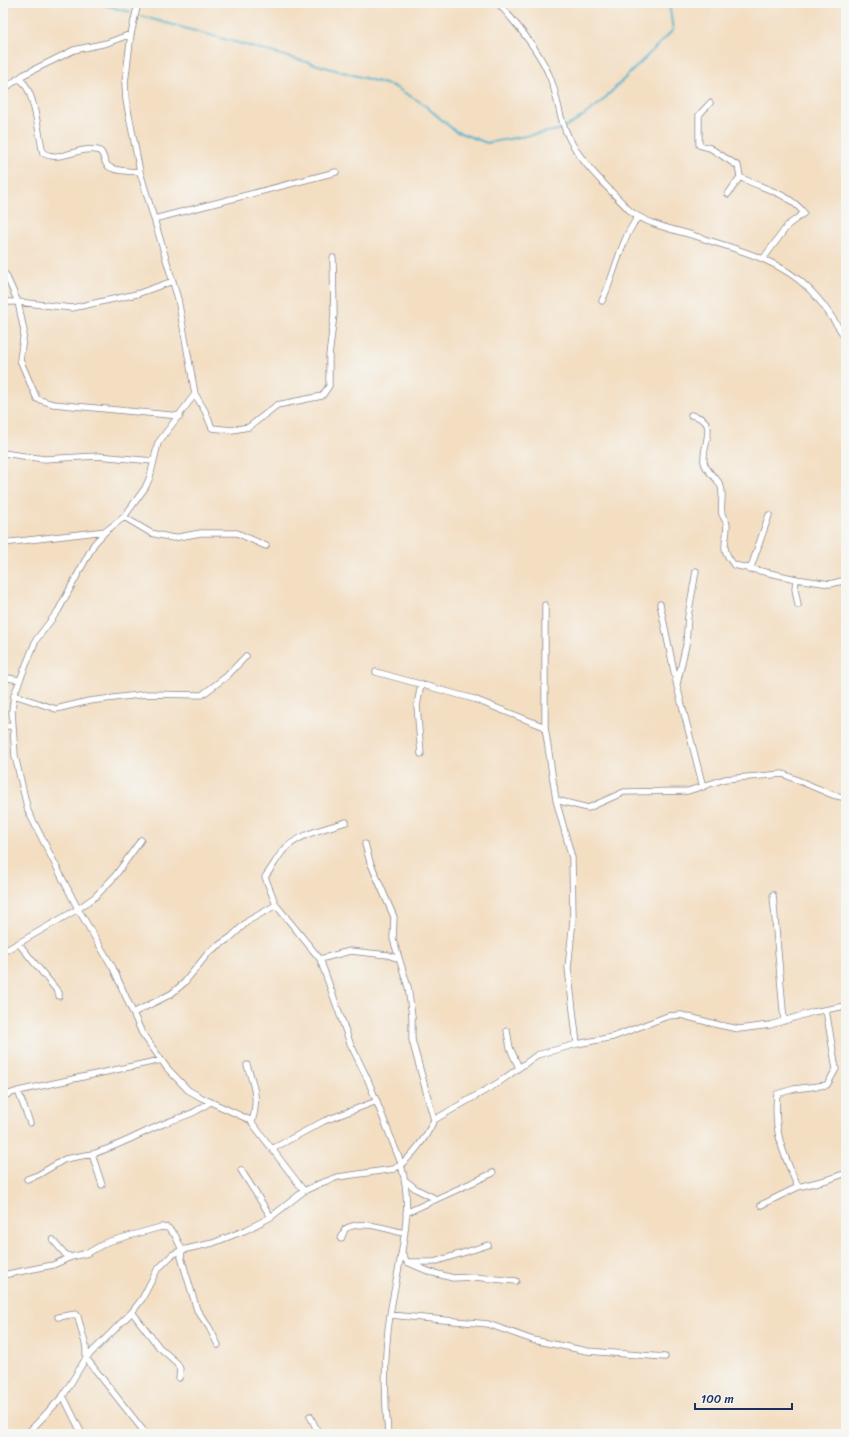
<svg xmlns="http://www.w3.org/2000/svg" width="849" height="1437" font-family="Sriracha,sans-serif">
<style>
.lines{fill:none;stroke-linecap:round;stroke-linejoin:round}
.stream{stroke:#4eb1cd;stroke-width:2}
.minor-casing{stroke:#878690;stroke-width:7}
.minor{stroke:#fff;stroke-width:5.5}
</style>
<rect width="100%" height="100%" fill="#f6f6f2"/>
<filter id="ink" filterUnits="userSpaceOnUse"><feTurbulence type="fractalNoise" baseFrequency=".025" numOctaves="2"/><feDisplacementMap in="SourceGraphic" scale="8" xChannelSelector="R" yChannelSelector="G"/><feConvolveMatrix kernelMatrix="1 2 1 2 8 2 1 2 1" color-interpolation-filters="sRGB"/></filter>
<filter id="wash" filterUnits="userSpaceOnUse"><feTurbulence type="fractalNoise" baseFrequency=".012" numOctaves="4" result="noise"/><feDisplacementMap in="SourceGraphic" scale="16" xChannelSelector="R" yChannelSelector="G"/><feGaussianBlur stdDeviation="0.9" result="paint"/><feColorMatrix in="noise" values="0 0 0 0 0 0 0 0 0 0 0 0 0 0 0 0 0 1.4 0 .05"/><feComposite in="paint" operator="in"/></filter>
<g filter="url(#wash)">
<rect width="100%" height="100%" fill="#f3dec2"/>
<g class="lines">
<!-- stream -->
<path class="stream" d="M96,3L130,12
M141,16L393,86L422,103L455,131L487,143L558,130L573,123L599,104L673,30L669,3"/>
</g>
</g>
<g filter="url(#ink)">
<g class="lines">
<!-- minor casing -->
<g class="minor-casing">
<path id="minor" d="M138,3L131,34L125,83L126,100L140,172L178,299L195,394L158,443L150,477L145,488L124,517L106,531L94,544L58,611L36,640L14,695L12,711L15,756L28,811L78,909L113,968L142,1033L167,1068L188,1090L202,1098L250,1120L304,1191
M498,3C516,23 539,50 549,75C558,94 558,117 568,136C582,165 608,187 630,211C647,224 671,229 692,235C731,248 778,258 808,288C823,302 835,322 846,339
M17,79C34,80 39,139 43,153C61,163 78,146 97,150C104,151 103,160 107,165C113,172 131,171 140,172
M3,90L23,75L74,50L107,43L131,34
M710,103L699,115V145L710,148L738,166L740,177
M728,194L740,177C762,189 788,192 804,213L788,225L763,259
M154,219L336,172
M3,272L6,275L18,302L24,331L20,360L37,399L53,404L180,416
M602,301C615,274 620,241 638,217
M3,302H18L72,308L137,294L173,281
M195,394L205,411L212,428L232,430L249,427L277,405L322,396L329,386V356L334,315L333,258
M691,415C721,421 702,441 704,462C706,473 718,477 721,487C724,495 720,506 722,514C723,518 727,521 727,525C727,545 719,546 734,565L796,579
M3,453L44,459L98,456L153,461
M124,517L151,533L173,538L201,533H237L266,546
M3,543L106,531
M750,570L769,515
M660,604L677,686L703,787
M545,605V727L556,800L572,858L573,920L568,968L577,1044
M798,605L795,589L796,579L830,584L846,580
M376,672L474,699L545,727
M3,677L19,680
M677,684L686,645L688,616L696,571
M14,695L56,709L89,701L147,694L202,695L227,676L246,656
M3,726H13
M421,754L417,706L421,684
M556,800L588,808L624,792L688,791L725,779L783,774L833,795L846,798
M346,822C325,829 297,834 282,852C276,860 271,869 265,877L276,905L320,959L350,1043L368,1080L401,1163
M365,844L370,862L394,917L393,939L408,987L412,1016V1040L434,1120
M773,895L784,1021
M19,944L59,993V996
M3,952L78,909L96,896L115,876L141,840
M320,959L350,951L388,955L399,959
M133,1013L171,994L184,983L209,952L231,937L248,921L276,905
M507,1031L510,1048L519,1068
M247,1065C254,1085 259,1101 252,1122
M18,1091L30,1123
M3,1096L18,1091L161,1060
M272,1149L324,1121L377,1101
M92,1154C117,1147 139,1134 163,1124C182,1116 192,1116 210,1102
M241,1170L271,1217
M27,1179L38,1175L65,1159L92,1154L102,1185
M406,1181L416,1189L436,1199
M798,1187C783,1153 773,1132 777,1094L794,1089L827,1085L836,1069L826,1010
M761,1205L798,1187L830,1179L846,1173
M406,1213L493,1173
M341,1239L345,1229C361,1219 386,1229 404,1233
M53,1240L65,1254L71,1257L88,1253L107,1242L161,1227L168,1228L175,1235L182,1250L181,1257L197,1310L209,1327L218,1345
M402,1253L407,1262H434L488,1245
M407,1262L430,1272L453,1278L474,1277L516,1281
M3,1275L53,1265L71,1257
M132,1312L159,1347L177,1363L180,1369L179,1378
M390,1315L488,1324L533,1340L587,1351L665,1357
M58,1317L76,1314L78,1317L86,1347V1358L146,1434
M63,1396L82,1434
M310,1416L319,1434
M27,1434L63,1396L86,1358L132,1312L142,1299L157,1270L172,1255L182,1250L213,1243L246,1230L271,1217L304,1191L321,1183L338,1177L394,1169C410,1160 426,1138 434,1120L498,1083L537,1055L577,1044L613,1037L668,1016L681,1015L719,1025L739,1029L770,1025L813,1012L846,1006
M388,1434C384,1394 384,1355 390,1315C397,1266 416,1214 401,1165"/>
</g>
<!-- minor -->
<use href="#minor" class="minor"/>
</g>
</g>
<!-- margin -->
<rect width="849" height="1437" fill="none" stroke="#f6f6f2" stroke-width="16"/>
<!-- scale -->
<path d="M695 1403v6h97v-6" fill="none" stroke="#1b2f5e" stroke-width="2"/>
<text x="701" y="1403" font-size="12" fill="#1b2f5e" stroke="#f6f6f2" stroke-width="3" paint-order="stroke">100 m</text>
</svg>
